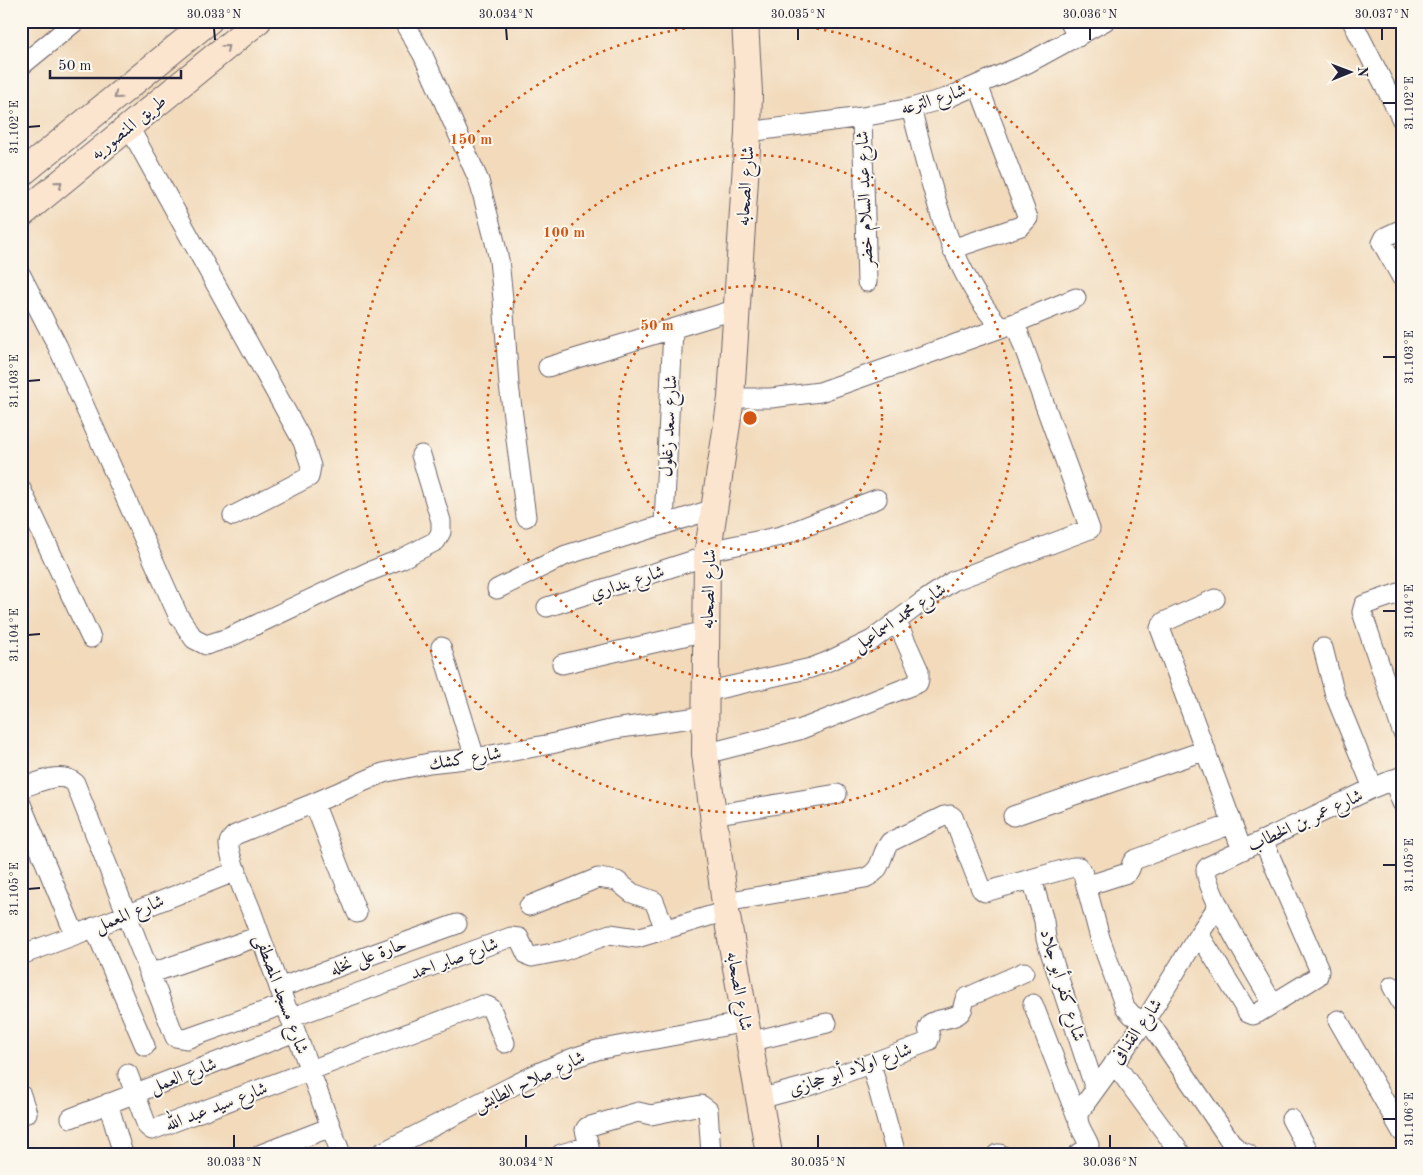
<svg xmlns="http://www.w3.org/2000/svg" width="1423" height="1175" font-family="'Old Standard TT',Amiri,serif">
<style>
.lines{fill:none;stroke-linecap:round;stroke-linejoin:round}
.street-casing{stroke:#6b6268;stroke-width:21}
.secondary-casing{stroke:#6b6268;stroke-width:28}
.street{stroke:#fff;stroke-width:19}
.secondary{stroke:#fce5cf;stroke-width:26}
.oneway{stroke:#9a8d8c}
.ticks{fill:none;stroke:#22223b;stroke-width:2}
.ring{fill:none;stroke:#d45411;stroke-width:2.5;stroke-dasharray:2.5 5}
.labels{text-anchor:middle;stroke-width:4;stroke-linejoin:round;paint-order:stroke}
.street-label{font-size:18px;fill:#22223b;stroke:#fbf7ec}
.centre{fill:#d45411;stroke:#fbf7ec;stroke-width:2.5}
.ring-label{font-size:15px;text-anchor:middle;font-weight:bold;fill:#d45411;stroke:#fbf7ec;stroke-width:4;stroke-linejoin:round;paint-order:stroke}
.neatline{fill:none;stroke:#22223b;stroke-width:2}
.ticks-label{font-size:12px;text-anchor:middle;fill:#22223b}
</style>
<rect width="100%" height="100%" fill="#fbf7ec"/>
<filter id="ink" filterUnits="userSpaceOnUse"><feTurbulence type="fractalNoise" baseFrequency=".02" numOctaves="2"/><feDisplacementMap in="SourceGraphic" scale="10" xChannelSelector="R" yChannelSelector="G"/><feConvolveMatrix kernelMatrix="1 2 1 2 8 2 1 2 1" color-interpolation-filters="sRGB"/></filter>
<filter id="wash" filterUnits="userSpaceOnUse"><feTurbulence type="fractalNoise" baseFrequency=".0096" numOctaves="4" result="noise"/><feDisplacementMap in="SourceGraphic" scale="20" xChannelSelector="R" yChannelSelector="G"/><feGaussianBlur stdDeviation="1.12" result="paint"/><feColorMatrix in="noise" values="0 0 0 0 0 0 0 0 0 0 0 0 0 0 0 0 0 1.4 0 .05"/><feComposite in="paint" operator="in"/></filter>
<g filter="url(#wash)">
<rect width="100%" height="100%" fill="#f2dabb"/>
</g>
<g filter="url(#ink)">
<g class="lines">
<!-- street casing -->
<g class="street-casing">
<path id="street" d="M403,21L423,55L479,181L494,238L499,260L503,299L509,385L526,517
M1069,21L1078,37
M1352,21L1402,120
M21,66L76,21
M911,108C932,186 947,266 1001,328
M862,117L867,282
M129,127L303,442L311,466L309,477L233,516
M748,132L862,117L911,108L947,98L1028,63L1105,21
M1402,229L1385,237L1382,243L1402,278
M952,249L1021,226L1028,218L978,85
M21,275L57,345L178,615L194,639L206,645L228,638L368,572L401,559L436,541L441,532V521L421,455
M548,367L737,309
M731,398H771L820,392L1015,323L1076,298
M21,489L91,638
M664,524L673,329
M708,551L781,536L877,499
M497,589L566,555L714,509
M1402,592L1364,605L1362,612L1402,731
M1215,599L1164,622L1160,628L1242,850
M547,607L707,556
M441,647L475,758
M1323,648L1335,695L1373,788
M562,664L706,631
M705,692L811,668L829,661L872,640L922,602L953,581L1090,529L1015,323
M705,754L799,730L918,683L919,679V671L897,622
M1393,779L1402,803
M21,788C38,783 61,770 75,783L175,1037L186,1039L285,1004
M314,803L357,913
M21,804L75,935
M712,815L837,794
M1013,816L1206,750
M1032,879L1044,921L1046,939L1095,1089
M1086,886L1127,873C1132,869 1130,864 1134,860L1232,824
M725,902L865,878C884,870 879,856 890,842L944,816L950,815L953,817L981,889L985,892L1073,867H1079L1083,874L1100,938L1125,1007L1132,1015L1152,1026L1233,1145L1240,1151L1248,1154
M529,906L598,878L617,881L632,893L654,901L665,929
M94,927L145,1046
M1199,934L1248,1013L1253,1015L1258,1013L1318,976L1319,971L1318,967L1263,840
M21,955L75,935L237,871
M149,974L260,936
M1392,986L1402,1004
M279,988L457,924
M1033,1004L1077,1117
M1273,1004C1259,979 1205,892 1206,869L1209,866L1373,788L1402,776
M290,1018L511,937L519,938L527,955L532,957L563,951L610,934L637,938L726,911
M1338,1020L1402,1132
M749,1042L827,1023
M1114,1063L1181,1154
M871,1064L896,1154
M128,1074L147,1126L152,1130L483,1005L487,1006L491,1008L505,1043
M21,1095L27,1113
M759,1099L815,1084L928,1042L930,1037L928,1028L931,1023C939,1018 958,1019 962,1010C964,1006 963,1002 966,998L1024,972
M108,1103L123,1154
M71,1118L295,1032
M1291,1119L1310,1154
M261,1154L331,1127
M341,1154C311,1073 280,991 251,910C246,898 228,854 229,844C229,840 232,838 235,835L314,803L383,773L429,763L475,758L551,744L614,729L705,716
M379,1154L536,1074L573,1058L597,1050L746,1022
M561,1154L589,1146L585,1130L587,1127L638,1112L651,1115L701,1105L708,1110L711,1154
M997,1154H1000
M1078,1154L1087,1149L1089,1145C1085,1134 1075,1124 1079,1112L1145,1021L1199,934L1218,906"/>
</g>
<!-- secondary casing -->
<g class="secondary-casing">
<path id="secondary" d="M745,21L749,93L748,132L731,398L707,556L705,754L726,911L769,1154
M21,174L209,21
M21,215L258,21"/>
</g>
<!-- street -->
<use href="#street" class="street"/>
<!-- secondary -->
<use href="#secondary" class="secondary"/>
</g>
<!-- one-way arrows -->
<defs><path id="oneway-chevron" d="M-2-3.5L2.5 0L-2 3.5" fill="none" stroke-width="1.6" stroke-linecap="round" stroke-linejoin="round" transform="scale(1.25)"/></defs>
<g class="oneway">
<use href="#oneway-chevron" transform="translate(226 48) rotate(-39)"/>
<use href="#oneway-chevron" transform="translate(117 96) rotate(141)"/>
<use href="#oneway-chevron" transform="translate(59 184) rotate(-39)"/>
</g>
</g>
<!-- ticks -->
<path class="ticks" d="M214,28L215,40M506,28L507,40M798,28V40M1090,28V40M1382,28V40M1383,103H1396M28,127L40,126M1383,357H1396M28,381L40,380M1383,611H1396M28,635L40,634M1383,865H1396M28,889L40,888M1383,1119H1396M234,1135V1148M526,1135V1148M818,1135V1148M1110,1135V1148"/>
<!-- distance rings -->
<g class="ring">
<circle cx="750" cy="418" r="132"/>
<circle cx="750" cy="418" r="263"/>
<circle cx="750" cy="418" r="395"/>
</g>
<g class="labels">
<!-- street labels -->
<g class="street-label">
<text transform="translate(933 99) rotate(-17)" y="6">شارع الترعه</text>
<text transform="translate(128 127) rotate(-39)" y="6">طريق المنصوريه</text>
<text transform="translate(745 186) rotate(-86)" y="6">شارع الصحابه</text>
<text transform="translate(864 199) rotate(-92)" y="6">شارع عبد السلام خضر</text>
<text transform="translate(668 426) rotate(-87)" y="6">شارع سعد زغلول</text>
<text transform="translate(627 582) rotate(-18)" y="6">شارع بنداري</text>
<text transform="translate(708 589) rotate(-88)" y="6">شارع الصحابه</text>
<text transform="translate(899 617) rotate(-34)" y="6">شارع محمد اسماعيل</text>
<text transform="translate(465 758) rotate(-9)" y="6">شارع كشك</text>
<text transform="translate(1305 820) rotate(-25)" y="6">شارع عمر بن الخطاب</text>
<text transform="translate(129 913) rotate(-22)" y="6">شارع المعمل</text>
<text transform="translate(368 956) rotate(-20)" y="6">حارة على نخله</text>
<text transform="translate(454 958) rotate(-20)" y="6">شارع صابر احمد</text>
<text transform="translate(1063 985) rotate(73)" y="6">شارع كفر أبو جلاد</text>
<text transform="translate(740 991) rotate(80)" y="6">شارع الصحابه</text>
<text transform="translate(282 994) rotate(70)" y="6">شارع مسجد المصطفى</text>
<text transform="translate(1136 1031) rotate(-55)" y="6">شارع القذافى</text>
<text transform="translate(850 1069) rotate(-19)" y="6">شارع اولاد أبو حجازى</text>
<text transform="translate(183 1075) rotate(-21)" y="6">شارع العمل</text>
<text transform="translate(529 1081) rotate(-25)" y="6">شارع صلاح الطايش</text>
<text transform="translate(216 1106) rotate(-21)" y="6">شارع سيد عبد الله</text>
</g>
</g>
<circle cx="750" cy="418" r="8" class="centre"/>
<g class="ring-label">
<text x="471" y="144">150 m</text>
<text x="564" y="237">100 m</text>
<text x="657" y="330">50 m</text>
</g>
<!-- margin -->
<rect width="1423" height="1175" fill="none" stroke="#fbf7ec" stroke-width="55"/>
<!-- north arrow -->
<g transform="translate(1350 72) rotate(89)" stroke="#fbf7ec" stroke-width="4" paint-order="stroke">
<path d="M0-4L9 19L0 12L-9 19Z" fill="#22223b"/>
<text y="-8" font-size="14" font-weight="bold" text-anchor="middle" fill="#22223b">N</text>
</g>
<!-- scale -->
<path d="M50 70v8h131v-8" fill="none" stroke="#22223b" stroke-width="2.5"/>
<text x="58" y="70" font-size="15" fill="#22223b" stroke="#fbf7ec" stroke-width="4" paint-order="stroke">50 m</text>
<rect x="28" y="28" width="1368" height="1120" class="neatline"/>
<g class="ticks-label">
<text x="214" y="18">30.033°N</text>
<text x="506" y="18">30.034°N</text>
<text x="798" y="18">30.035°N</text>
<text x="1090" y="18">30.036°N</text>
<text x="1382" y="18">30.037°N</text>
<text transform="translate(1409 103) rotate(-90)" y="4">31.102°E</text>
<text transform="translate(14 127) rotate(-90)" y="4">31.102°E</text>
<text transform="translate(1409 357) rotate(-90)" y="4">31.103°E</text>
<text transform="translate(14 381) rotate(-90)" y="4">31.103°E</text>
<text transform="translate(1409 611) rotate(-90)" y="4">31.104°E</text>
<text transform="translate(14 635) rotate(-90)" y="4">31.104°E</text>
<text transform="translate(1409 865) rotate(-90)" y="4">31.105°E</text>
<text transform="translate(14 889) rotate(-90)" y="4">31.105°E</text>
<text transform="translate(1409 1119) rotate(-90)" y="4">31.106°E</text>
<text x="234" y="1166">30.033°N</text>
<text x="526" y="1166">30.034°N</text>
<text x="818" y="1166">30.035°N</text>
<text x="1110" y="1166">30.036°N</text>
</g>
</svg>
